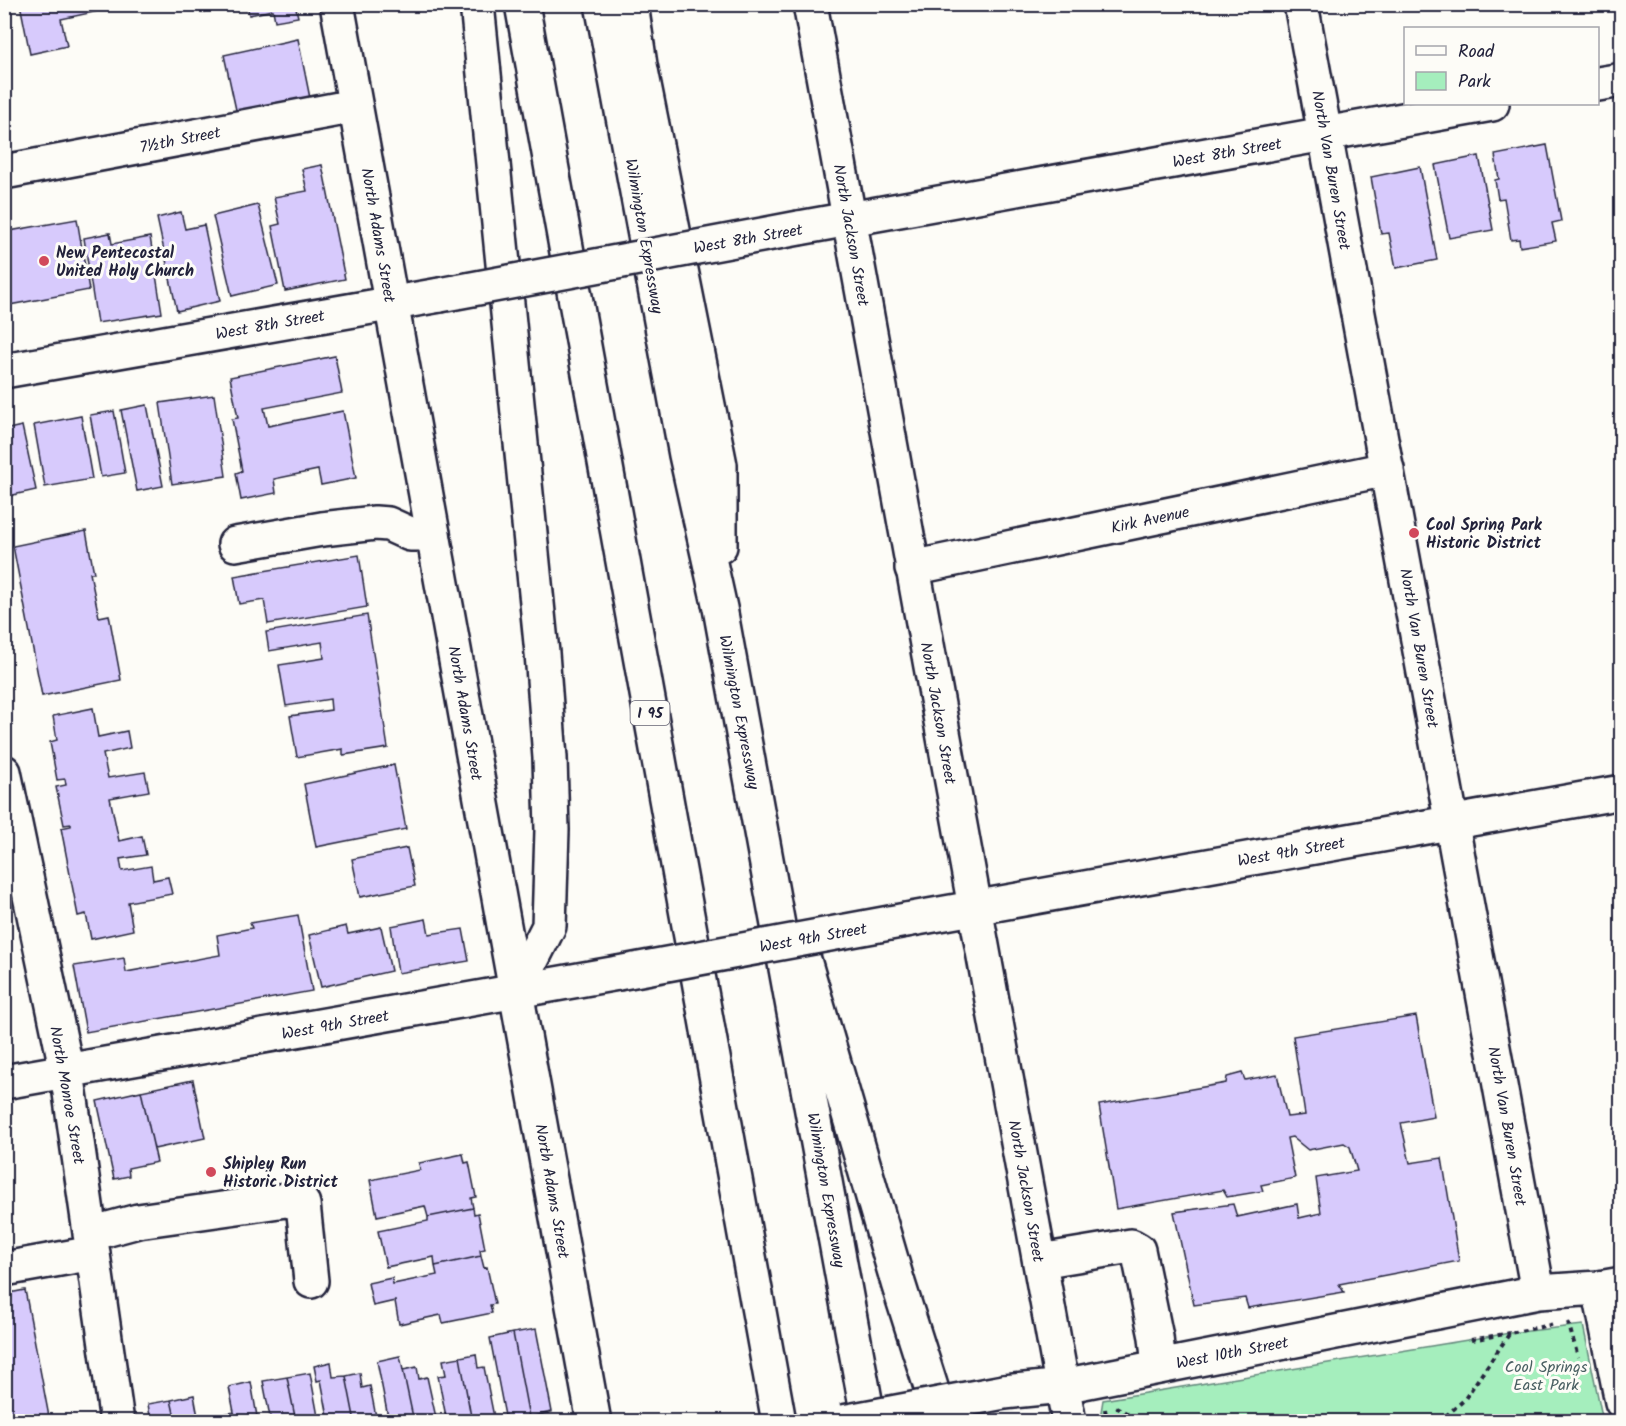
<svg xmlns="http://www.w3.org/2000/svg" width="1626" height="1426" font-family="Kalam,sans-serif">
<style>
.green{fill:#a5eebd;stroke:#64887c;stroke-width:1.5}
.building{fill:#d7cafc;stroke:#22223b;stroke-width:1.5}
.lines{fill:none;stroke-linecap:round;stroke-linejoin:round}
.minor-casing{stroke:#22223b;stroke-width:38}
.major-casing{stroke:#22223b;stroke-width:38}
.highway-casing{stroke:#22223b;stroke-width:38}
.path{stroke:#22223b;stroke-width:4;stroke-dasharray:4.5 4.5;stroke-linecap:butt}
.minor{stroke:#fdfcf7;stroke-width:33}
.major{stroke:#fdfcf7;stroke-width:33}
.highway{stroke:#fdfcf7;stroke-width:33}
.minor-bridge-casing{stroke:#22223b;stroke-width:38;stroke-linecap:butt}
.minor-bridge{stroke:#fdfcf7;stroke-width:33}
.poi-dot{fill:#d1495b;stroke:#fdfcf7;stroke-width:2}
.labels{text-anchor:middle;stroke-width:6;stroke-linejoin:round;paint-order:stroke}
.shield{fill:#fdfcf7;stroke:#646373;stroke-width:1.5}
.shield-label{font-size:15px;font-weight:bold;fill:#22223b}
.street-label{font-size:16px;fill:#22223b;stroke:#fdfcf7}
.poi-label{font-size:16px;font-weight:bold;fill:#22223b;stroke:#fdfcf7;text-anchor:start}
.park-label{font-size:16px;fill:#495f62;stroke:#fdfcf7}
</style>
<rect width="100%" height="100%" fill="#fdfcf7"/>
<filter id="ink" filterUnits="userSpaceOnUse"><feTurbulence type="fractalNoise" baseFrequency=".0167" numOctaves="2"/><feDisplacementMap in="SourceGraphic" scale="12" xChannelSelector="R" yChannelSelector="G"/><feConvolveMatrix kernelMatrix="1 2 1 2 8 2 1 2 1" color-interpolation-filters="sRGB"/></filter>
<g filter="url(#ink)">
<!-- green -->
<path class="green" d="M1583,1325L1603,1421H1103L1101,1412L1103,1400L1510,1333Z"/>
<!-- building -->
<path class="building" d="M20,4H131L61,19L67,46L30,54Z
M202,4H237L203,12Z
M247,4H295L298,17L275,21L273,10L249,15Z
M298,39L311,103L238,119L224,55Z
M4,131L10,157L4,158Z
M1547,145L1561,221L1552,223L1556,241L1520,247L1519,239L1511,240L1504,198L1498,199L1495,180L1499,179L1495,155Z
M1479,156L1493,230L1449,238L1435,165Z
M322,165L345,279L285,291L272,226L280,224L274,197L307,191L302,169Z
M1420,167L1437,260L1396,268L1389,233L1381,234L1371,177Z
M258,205L278,285L232,296L213,216Z
M181,212L185,229L204,225L220,301L177,311L157,218Z
M77,219L89,290L4,306V232Z
M110,233L112,244L150,237L162,313L97,323L84,238Z
M335,356L342,393L264,408L268,426L343,411L356,478L321,485L318,470L274,479L276,493L241,500L236,473L242,471L232,419L238,418L230,377Z
M214,395L226,476L172,484L160,403Z
M147,405L163,486L137,491L121,410Z
M114,411L125,473L101,477L90,415Z
M81,416L92,479L45,487L34,425Z
M22,426L36,490L4,497V430Z
M86,531L94,573H90L99,617L109,615L121,680L42,696L13,546Z
M359,555L367,607L268,624L264,600L239,604L234,576Z
M367,615L388,748L343,755V749L297,757L290,716L331,710L330,699L286,706L279,665L324,658L322,642L269,651L266,632Z
M93,708L98,737L127,731L130,748L103,754L108,778L145,772L149,791L110,798L119,841L142,836L146,855L120,859L122,871L151,866L153,880L168,877L172,894L128,902L133,930L91,939L86,914L78,916L61,828L71,826V824L64,825L56,787L66,785L65,779L57,780L50,742L57,740L53,716Z
M394,765L406,829L316,847L304,784Z
M407,848L415,886L360,897L352,859Z
M298,915L312,991L86,1032L74,966L124,958L126,972L220,955L217,935L252,928L250,923Z
M426,919L429,934L463,929L469,961L398,973L391,926Z
M346,926L348,934L381,927L391,971L321,987L309,935Z
M1416,1016L1434,1117L1401,1123L1410,1163L1442,1158L1459,1261L1339,1284L1344,1292L1248,1308L1245,1298L1194,1305L1174,1212L1233,1204L1237,1217L1297,1204L1299,1218L1321,1213L1316,1178L1357,1171L1350,1147L1344,1143L1308,1150L1292,1137L1287,1138L1295,1178L1261,1185L1263,1191L1227,1197L1223,1190L1116,1209L1099,1105L1226,1083L1227,1077L1242,1073L1245,1080L1277,1074L1287,1117L1305,1115L1293,1036Z
M193,1080L205,1138L154,1149L141,1091Z
M141,1091L157,1162L128,1168L129,1176L114,1179L97,1101Z
M463,1154L465,1163L469,1162L476,1197L471,1198L473,1208L428,1217L425,1206L377,1216L370,1180L420,1170L419,1163Z
M473,1208L474,1214L478,1213L485,1249L480,1250L481,1256L435,1266L434,1257L386,1267L378,1231L428,1221V1217Z
M481,1256L484,1268L487,1267L495,1304L490,1305L492,1313L443,1323L441,1315L399,1324L395,1301L373,1306L368,1283L392,1278L393,1284L437,1275L435,1266Z
M25,1290L50,1422H4V1294Z
M536,1329L552,1412L529,1417L513,1333Z
M513,1333L529,1417L506,1421L490,1338Z
M476,1354L478,1368L484,1367L495,1422H472L460,1357Z
M400,1356L403,1370L414,1422H389L377,1361Z
M460,1357L472,1422H447L438,1376L446,1375L443,1360Z
M331,1362L333,1377L346,1376L355,1422H329L321,1380L317,1381L314,1366Z
M417,1367L419,1379L427,1377L437,1422H414L403,1370Z
M310,1373L319,1422H296L287,1377Z
M360,1373L362,1388L370,1386L377,1422H355L346,1376Z
M287,1377L296,1422H271L263,1381Z
M251,1382L258,1422H236L229,1387Z
M194,1395L199,1422H176L171,1400Z
M171,1400L176,1422H151L148,1404Z
M234,1412L236,1422H212L211,1416Z"/>
<g class="lines">
<!-- minor casing -->
<g class="minor-casing">
<path id="minor" d="M1301,4L1538,1292
M1598,84L1622,80
M4,172L355,106
M799,228L1492,104
M4,371L440,295
M235,544L322,529L375,523L388,524L410,534H433
M912,568L1387,469
M4,772L67,1072L117,1422
M906,920L1622,792
M4,1082L618,973
M90,1234L138,1221L286,1200L303,1204L311,1281
M1040,1261L1131,1246L1138,1250L1156,1337L1159,1367
M4,1269L93,1253
M1599,1288L1622,1402
M1004,1392L1063,1386L1538,1292L1599,1288L1622,1284"/>
</g>
<!-- major casing -->
<g class="major-casing">
<path id="major" d="M337,4L594,1422
M810,4L1069,1422"/>
</g>
<!-- highway casing -->
<g class="highway-casing">
<path id="highway" d="M477,4L542,653L550,758L552,830L549,926L516,991
M522,4L779,1422
M602,4L686,455L720,608L869,1422
M631,4L640,65L720,465V546
M804,960L898,1283L942,1422"/>
</g>
<!-- path -->
<path class="path" d="M1568,1322L1578,1357
M1471,1340L1510,1333
M1116,1407L1142,1422
M1105,1409L1107,1422
M1439,1422L1464,1400L1510,1333L1555,1324"/>
<!-- minor -->
<use href="#minor" class="minor"/>
<!-- major -->
<use href="#major" class="major"/>
<!-- highway -->
<use href="#highway" class="highway"/>
<!-- minor-bridge casing -->
<g class="minor-bridge-casing">
<path id="minor-bridge" d="M440,295L799,228
M618,973L906,920
M843,1422L1004,1392"/>
</g>
<!-- minor-bridge -->
<use href="#minor-bridge" class="minor-bridge"/>
</g>
</g>
<!-- markers -->
<g class="poi-dot">
<circle cx="44" cy="261" r="6"/>
<circle cx="1414" cy="533" r="6"/>
<circle cx="211" cy="1172" r="6"/>
</g>
<g class="labels">
<!-- shield labels -->
<rect class="shield" x="630.5" y="701" width="39" height="24" rx="4.5"/>
<g class="shield-label">
<text x="650" y="718">I 95</text>
</g>
<!-- street labels -->
<g class="street-label">
<text transform="translate(180 139) rotate(-11)" y="6">7½th Street</text>
<text transform="translate(1227 152) rotate(-10)" y="6">West 8th Street</text>
<text transform="translate(1332 170) rotate(80)" y="6">North Van Buren Street</text>
<text transform="translate(379 235) rotate(80)" y="6">North Adams Street</text>
<text transform="translate(852 235) rotate(80)" y="6">North Jackson Street</text>
<text transform="translate(645 236) rotate(80)" y="6">Wilmington Expressway</text>
<text transform="translate(748 238) rotate(-10)" y="6">West 8th Street</text>
<text transform="translate(270 324) rotate(-10)" y="6">West 8th Street</text>
<text transform="translate(1150 519) rotate(-12)" y="6">Kirk Avenue</text>
<text transform="translate(1420 648) rotate(80)" y="6">North Van Buren Street</text>
<text transform="translate(740 712) rotate(79)" y="6">Wilmington Expressway</text>
<text transform="translate(466 713) rotate(80)" y="6">North Adams Street</text>
<text transform="translate(939 713) rotate(80)" y="6">North Jackson Street</text>
<text transform="translate(1291 851) rotate(-10)" y="6">West 9th Street</text>
<text transform="translate(813 937) rotate(-10)" y="6">West 9th Street</text>
<text transform="translate(335 1024) rotate(-10)" y="6">West 9th Street</text>
<text transform="translate(68 1095) rotate(80)" y="6">North Monroe Street</text>
<text transform="translate(1508 1126) rotate(80)" y="6">North Van Buren Street</text>
<text transform="translate(827 1190) rotate(80)" y="6">Wilmington Expressway</text>
<text transform="translate(553 1191) rotate(80)" y="6">North Adams Street</text>
<text transform="translate(1027 1191) rotate(80)" y="6">North Jackson Street</text>
<text transform="translate(1232 1352) rotate(-11)" y="6">West 10th Street</text>
</g>
<!-- poi labels -->
<g class="poi-label">
<text x="56" y="258">New Pentecostal<tspan x="56" dy="18">United Holy Church</tspan></text>
<text x="1426" y="530">Cool Spring Park<tspan x="1426" dy="18">Historic District</tspan></text>
<text x="223" y="1169">Shipley Run<tspan x="223" dy="18">Historic District</tspan></text>
</g>
<!-- park labels -->
<g class="park-label">
<text x="1546" y="1372">Cool Springs<tspan x="1546" dy="18">East Park</tspan></text>
</g>
</g>
<!-- margin -->
<rect width="1626" height="1426" fill="none" stroke="#fdfcf7" stroke-width="24"/>
<rect x="12" y="12" width="1602" height="1402" fill="none" stroke="#22223b" stroke-width="2" filter="url(#ink)"/>
<!-- legend -->
<rect x="1404" y="27" width="195" height="78" fill="#fdfcf7" stroke="#a5a5ac" stroke-width="1.5"/>
<rect x="1416" y="46" width="30" height="9" fill="#fdfcf7" stroke="#a5a5ac" stroke-width="1.5"/>
<text x="1458" y="57" font-size="18" fill="#22223b">Road</text>
<rect x="1416" y="72" width="30" height="18" fill="#a5eebd" stroke="#a5a5ac" stroke-width="1.5"/>
<text x="1458" y="87" font-size="18" fill="#22223b">Park</text>
</svg>
